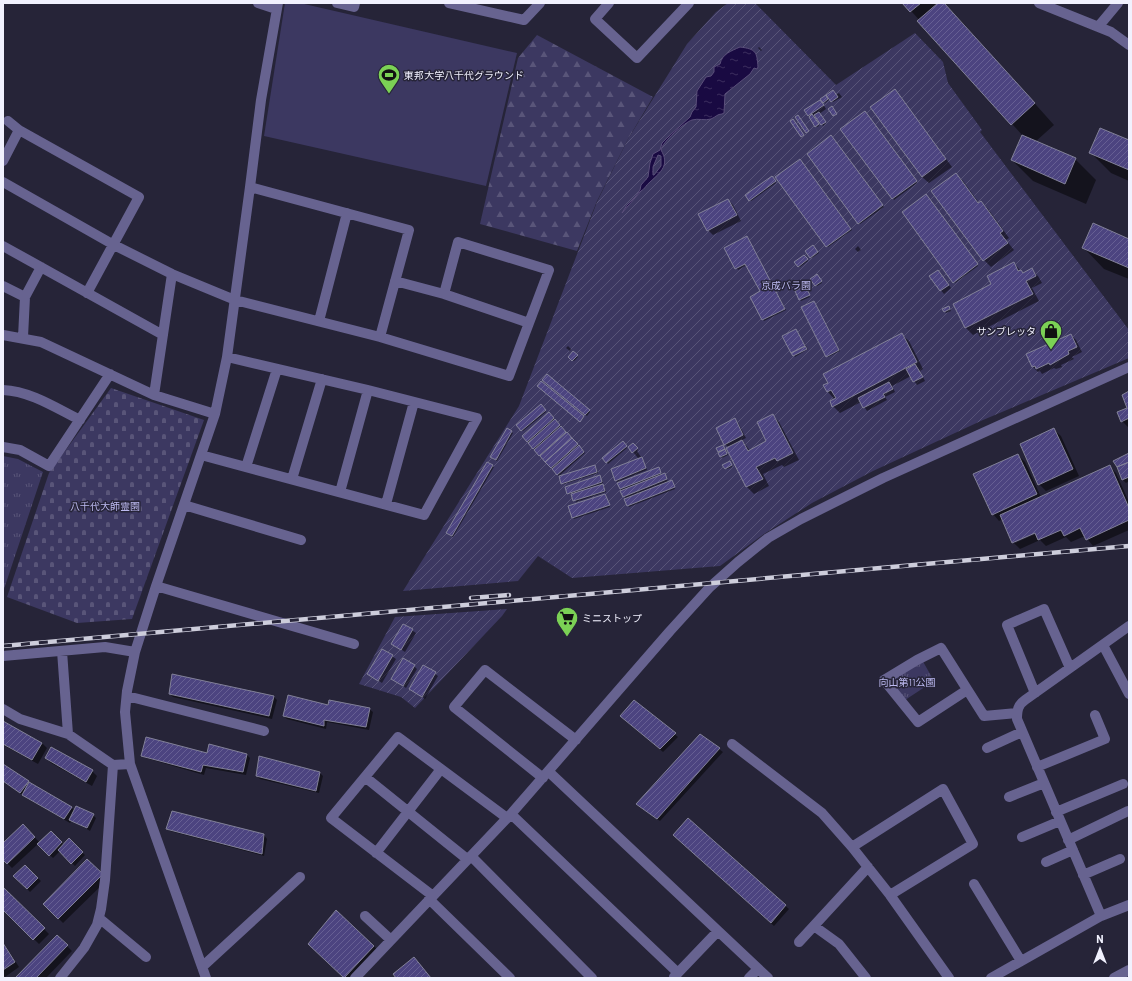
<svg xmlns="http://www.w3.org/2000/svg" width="1132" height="981" font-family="Barlow,'Noto Sans JP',sans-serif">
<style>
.forest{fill:url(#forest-firs)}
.cemetery{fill:url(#cemetery-stones)}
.park{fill:url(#park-tufts)}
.garden{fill:url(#garden-furrows)}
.pitch{fill:#3c3861}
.water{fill:url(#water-ripples);stroke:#5a4f7a;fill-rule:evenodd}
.shadow{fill:#0007;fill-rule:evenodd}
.building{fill:url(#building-hatch);stroke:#828198}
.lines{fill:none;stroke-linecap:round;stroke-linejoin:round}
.minor{stroke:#676390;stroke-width:10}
.rail-casing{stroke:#cdcddb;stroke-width:4.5}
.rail{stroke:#262438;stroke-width:3;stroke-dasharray:9;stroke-linecap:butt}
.labels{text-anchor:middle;stroke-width:3;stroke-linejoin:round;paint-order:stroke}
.poi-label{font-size:10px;fill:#f1f1fe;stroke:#262438;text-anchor:start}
.park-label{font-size:10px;fill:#bdbaf1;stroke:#262438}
</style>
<defs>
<pattern id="forest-firs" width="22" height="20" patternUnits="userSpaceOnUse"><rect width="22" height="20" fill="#3c3861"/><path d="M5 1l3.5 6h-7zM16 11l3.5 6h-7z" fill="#595579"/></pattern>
<pattern id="cemetery-stones" width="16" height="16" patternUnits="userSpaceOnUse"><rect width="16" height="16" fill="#3c3861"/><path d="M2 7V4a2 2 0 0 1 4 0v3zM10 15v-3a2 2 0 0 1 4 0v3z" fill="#595579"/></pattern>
<pattern id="park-tufts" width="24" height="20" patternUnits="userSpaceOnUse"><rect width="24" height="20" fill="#3c3861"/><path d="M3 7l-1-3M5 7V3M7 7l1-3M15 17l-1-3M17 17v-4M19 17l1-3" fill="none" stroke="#595579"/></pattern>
<pattern id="garden-furrows" width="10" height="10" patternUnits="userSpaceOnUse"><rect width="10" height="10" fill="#3c3861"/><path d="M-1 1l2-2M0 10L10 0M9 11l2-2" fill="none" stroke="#595579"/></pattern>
<pattern id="water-ripples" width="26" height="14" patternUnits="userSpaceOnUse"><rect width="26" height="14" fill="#190a42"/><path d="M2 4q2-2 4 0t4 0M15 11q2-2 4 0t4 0" fill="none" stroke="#3b2e5e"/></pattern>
<pattern id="building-hatch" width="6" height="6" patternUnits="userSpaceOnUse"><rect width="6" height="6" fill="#4c4480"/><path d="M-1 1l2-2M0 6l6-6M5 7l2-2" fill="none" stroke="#665f93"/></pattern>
</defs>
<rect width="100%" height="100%" fill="#262438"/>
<!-- forest -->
<path class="forest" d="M537,35L653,97L628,139L597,201L577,251L480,224L518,58Z"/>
<!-- cemetery -->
<path class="cemetery" d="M111,388L204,420L132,619L77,623L7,597L49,473Z"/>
<!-- park -->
<path class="park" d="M3,456L18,459L43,472L3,592Z
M921,658L934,681L902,702L884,680Z"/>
<!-- garden -->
<path class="garden" d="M728,3H755L836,85L915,33L943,62L948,83L982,130L980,132L1129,330V358L983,420L873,471L812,503L764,534L720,566L572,578L538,556L518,581L403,591L519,406L597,202L628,139L687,44L716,12Z
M507,609L502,616L415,708L401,697L359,684L395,617Z"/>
<!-- pitch -->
<path class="pitch" d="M285,3H300L517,53L486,186L264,136Z"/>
<!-- water -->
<path class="water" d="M740,47C756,49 757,52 758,67L757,69L754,68L750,74L725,94L724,113L722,114C717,114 716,117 711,119C705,121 698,118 692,120C685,122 662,142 661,150C670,165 661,172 650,182C646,185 645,189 641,191L622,213L627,205L636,196L640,190L641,185L648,177L650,163L653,154L660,150L662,143L669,136L690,117L692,112L696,107L697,91L706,77L711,76L714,72V67L720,64C722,54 731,51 740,47ZM658,155L661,156V166L654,175H653V167Z"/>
<!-- shadow -->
<path class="shadow" d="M904,3H943L962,22L1054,125L1035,142L1075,159L1096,180L1086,204L1033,181L1012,160L1023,136Z
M759,47L762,50L761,51L758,48Z
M833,91L836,95L839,93L842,97L833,102L830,99L825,103L821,99Z
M894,91L901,98L952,167L929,183L922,177Z
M823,104L826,109L819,114L826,123L823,126L816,116L814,118L819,126L817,127L806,111Z
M866,114L917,183L894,200L893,198Z
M833,138L884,207L860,224L859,223Z
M1129,141V181L1111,173L1091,153Z
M801,161L852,230L828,247L827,246Z
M956,174L963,181L979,203L981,202L988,209L1009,238L1006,240L1014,250L991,267L984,260Z
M773,179L776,183L751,201L747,196Z
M928,197L978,266L955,283L954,282Z
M728,200L733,205L741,221L713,235L708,230Z
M748,239L786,310L764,321L751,297L761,292L747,265L738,270L726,248Z
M1129,240V279L1104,269L1084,248Z
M858,246L861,250L858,252L855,249Z
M814,247L819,253L812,258L806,251Z
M804,256L808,261L800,267L798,266Z
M1014,263L1023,274L1031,270L1038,276L1042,283L1032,288L1039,301L973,335L966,328L954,304L992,285Z
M941,274L951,288L944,294L930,277Z
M817,276L822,283L817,286L812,279Z
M808,282L811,286L809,287L806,283Z
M806,289L810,297L801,301L796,292Z
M815,303L840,351L828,357L827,356Z
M950,309L951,311L946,313L944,310Z
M795,330L808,349L795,357L794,355Z
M902,335L909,341L923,369L920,371L925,381L917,385L911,376L892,386L895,392L885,397L887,400L867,411L861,402L840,413L833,406L835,400L828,392Z
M1071,335L1076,340L1082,352L1072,357L1074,359L1061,365L1062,367L1056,369L1054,368L1042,374L1040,371L1038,372L1033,367L1028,354Z
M568,346L571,349L570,351L566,348Z
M573,352L578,357L574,361L569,357Z
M545,381L589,410L590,412L587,416Z
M1129,393V428L1122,421L1128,408Z
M541,406L546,412L523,431L517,425Z
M549,413L585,453L559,476L523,436Z
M772,415L779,422L799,460L784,467L782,465L763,474L769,486L754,494L747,487L727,448H729L725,444L734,420L738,423L746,438L742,440L750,451L768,442Z
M507,429L513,433L497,461L492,458Z
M1054,430L1061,436L1079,476L1046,491L1039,484Z
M623,443L627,448L608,464L603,458Z
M633,444L638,450L637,451L641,457L638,458L629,447Z
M724,447L728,455L722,458L717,449Z
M1129,454V481L1126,483L1123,480L1115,461Z
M1018,455L1025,462L1041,497L1109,466L1116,473L1129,502V530L1093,546L1085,536L1071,542L1066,537L1046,546L1040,540L1020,549L1013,542L1003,519L999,521L993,514ZM1039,530L1040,532L1015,543V541Z
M643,460L647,470L617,482L616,480Z
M731,463L732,467L727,469L725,468Z
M492,466L494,467L453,537L448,534Z
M596,467L598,473L564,484L562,483Z
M658,468L662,476H666L668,482H673L675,489L629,507L626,499L624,496L623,491L620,489Z
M600,476L603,483L601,484L604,486L606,492L576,502L572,493L569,494L568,493Z
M605,495L610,507L574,519L573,517Z
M404,625L416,633L405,652L393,644Z
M383,650L396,659L382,683L369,674Z
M414,666L417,669L406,688L392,678Z
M424,666L438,676L425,699L411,689Z
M170,694L274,697L277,700L272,719L173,697Z
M634,701L678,737L663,752L625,720Z
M329,706L369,709L373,712L369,730L327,722L326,729L287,719L284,716Z
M3,722L42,743L47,748L38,764L3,745Z
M700,735L723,752L660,821L640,807Z
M142,755H247L250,758L246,775L206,768L204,775L146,758Z
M260,757L320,773L323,776L319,793L260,779L257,776Z
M46,758L92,771L97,776L92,786L51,763Z
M3,765L30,784L71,807L75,811L93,815L96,818L90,831L72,820L70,823L28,799L3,781Z
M172,812L264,835L267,839L264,856L170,831L167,828Z
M688,820L789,909L774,926L677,838Z
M23,825L40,843L51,832L64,845L69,840L85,855L75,866L60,851L53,858L38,844L12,868L3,859V844Z
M87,860L107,880L63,923L44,904Z
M25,866L41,881L30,892L15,876Z
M3,888L49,934L39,944L3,909Z
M57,936L72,951L46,978H16Z
M3,942L19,967L5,977L3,975Z
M374,946L380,953L357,978H344L316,951Z"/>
<!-- building -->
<path class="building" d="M902,3H921L910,12Z
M938,3H944L1035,103L1011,125L917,21Z
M895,89L946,159L922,177L870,107Z
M833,90L838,97L831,102L826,95Z
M826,95L828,99L823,103L820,99Z
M820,100L824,105L808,116L804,110Z
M832,106L837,114L833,116L828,109Z
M865,111L917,181L892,199L840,129Z
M819,112L826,122L821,125L814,115Z
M812,114L819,124L815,127L809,117Z
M798,115L809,131L806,133L795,117Z
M793,119L804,135L801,137L790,121Z
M1100,128L1129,140V170L1089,153Z
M831,135L883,205L858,224L807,154Z
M1022,135L1076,158L1065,184L1011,160Z
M800,159L851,229L826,247L775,177Z
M956,173L978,203L981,201L1003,231L1000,233L1008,243L983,261L931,191Z
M772,176L776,181L749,201L745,195Z
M926,194L978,264L953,283L902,212Z
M728,199L737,215L707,231L698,214Z
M1093,223L1129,239V268L1082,248Z
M747,236L785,309L762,320L750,297L760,291L745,264L735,269L724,248Z
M813,245L818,252L810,258L805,251Z
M804,255L808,259L798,267L794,262Z
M1014,262L1018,271L1021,270L1023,273L1032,268L1036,276L1026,281L1033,294L965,328L953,304L991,284L987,276Z
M938,270L949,285L940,291L929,276Z
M817,274L822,281L815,286L810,279Z
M805,286L810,295L799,300L795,291Z
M814,301L839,350L826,357L801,307Z
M949,306L950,309L944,312L942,309Z
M796,329L805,346L791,353L782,336Z
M902,333L917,362L832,407L830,401L836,398L831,390L827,392L823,385L828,383L823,374Z
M1071,334L1077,347L1068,351L1069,354L1050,365L1049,363L1036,369L1035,366L1032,367L1026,354Z
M805,346L807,349L793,356L791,353Z
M573,351L578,355L572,361L568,357Z
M915,364L923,377L913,382L906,369Z
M547,374L590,410L585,415L542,380Z
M541,381L584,416L580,422L537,386Z
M889,382L893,389L883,394L885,397L863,408L858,398Z
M1129,391V418L1121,422L1117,412L1127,408L1122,395Z
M541,404L546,410L521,431L516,425Z
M549,412L554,418L527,442L522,436Z
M773,414L793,453L777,461L775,458L756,467L763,479L746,487L726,448L742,440L748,451L766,441L757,422Z
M735,418L743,435L724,445L716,428Z
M555,419L560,425L533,449L528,443Z
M561,426L566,432L539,456L534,450Z
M507,428L512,431L496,460L490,457Z
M1054,428L1073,469L1038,485L1020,444Z
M567,432L572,438L545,462L540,456Z
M572,438L578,444L551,468L545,462Z
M623,441L627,446L606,463L602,458Z
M633,443L638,448L632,453L628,447Z
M579,445L584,452L557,475L552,469Z
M723,445L725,449L718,452L716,448Z
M725,449L727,454L720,457L718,453Z
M1129,453V462L1117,467L1113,461Z
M1018,454L1037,494L992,515L973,474Z
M642,457L646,468L615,481L611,469Z
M730,461L732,465L725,469L722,465Z
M487,462L493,465L452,536L446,533Z
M1129,462V477L1122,480L1117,467Z
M595,465L597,472L561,484L559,476Z
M1110,465L1129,508V520L1086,540L1080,528L1064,536L1061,530L1038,540L1035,533L1012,543L1000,515Z
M659,467L661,473L620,489L617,483Z
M665,473L667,479L623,497L620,491Z
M600,475L602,482L567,494L565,487Z
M672,480L675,487L627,506L624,499Z
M603,484L605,491L573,501L571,494Z
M605,494L610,505L572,518L568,506Z
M403,624L413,629L401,650L391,644Z
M382,649L393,655L378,681L367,674Z
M403,658L415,665L403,686L391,679Z
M423,665L436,672L422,697L409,689Z
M172,674L274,696L269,716L169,694Z
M288,695L328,705L329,700L370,708L366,727L324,720V726L283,716Z
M634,700L676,733L660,749L620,716Z
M3,721L42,743L32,760L3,744Z
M700,734L720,748L657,819L636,804Z
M146,737L207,753L209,744L247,754L243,772L203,765L201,772L141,756Z
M51,747L93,770L86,782L45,758Z
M259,756L320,772L316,791L256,776Z
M3,764L29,781L20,793L3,781Z
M29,782L72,807L64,819L22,795Z
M76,806L94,814L87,828L69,820Z
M172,811L264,834L262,854L166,829Z
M688,818L786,905L771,923L673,835Z
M23,824L35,837L7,864L3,860V843Z
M51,831L62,842L49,856L37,844Z
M69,838L83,852L71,864L58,850Z
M87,859L103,874L58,919L43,904Z
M25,865L38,878L27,889L13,876Z
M3,887L45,928L33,940L3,910Z
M336,910L374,946L344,978L308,944Z
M57,935L68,945L36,978H15Z
M3,943L15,962L3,970Z
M414,957L431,978H396L393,974Z"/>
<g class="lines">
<!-- minor -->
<path class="minor" d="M258,3L276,9
M337,3L354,7L355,3
M449,3L524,20L540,3
M609,3L595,19L637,58L689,3
M1039,3L1111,32L1129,45
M1098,27L1118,3
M8,121L19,130L139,197L87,293
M3,161L19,130
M3,182L114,245L172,274L235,300L380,337L509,376L549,270L458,242L444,294
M250,187L409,230L380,337
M3,246L163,335
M395,281L444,294L529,323
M3,286L25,297
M319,321L347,213
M3,335L41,342L154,395L215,414
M23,337L25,297L41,267
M3,390C30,391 56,408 80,420
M154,395L172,274
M3,447L20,450L49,466L110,374
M201,455L424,515L477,418L368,390L227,357
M246,467L277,369
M292,479L322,379
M340,492L368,390
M386,504L414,402
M184,505L301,540
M156,586L354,644
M1103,645L1129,694
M62,651L68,734
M3,656L105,647L135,652
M967,690L918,722L884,680L917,660L941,648L984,716L1017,713
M1035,693L1007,625L1044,609L1070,668
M127,696L264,731
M3,709L20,719L68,734L113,765
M732,744L822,813L852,847L890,895L949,978
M987,748L1022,732
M1037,767L1105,739L1095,715
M549,772L768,978
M365,777L467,859
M543,778L454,707L485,670L576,740
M1009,797L1044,783
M1056,812L1123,784
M511,814L678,973
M1022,837L1060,821
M1068,840L1128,811
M852,847L943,789L973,844L890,895
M376,853L441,769
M471,856L592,978
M1046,862L1073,850
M1083,875L1120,859
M974,884L1021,961
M433,896L331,818L398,737L507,818
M429,899L510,978
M365,916L391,940
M1101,916L1017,719C1017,710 1018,705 1025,700L1129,626
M99,918L146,957
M814,926L839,944L866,978
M799,942L868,867
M202,967L300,877
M674,977L718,931
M60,978L84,948L97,925L101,909L105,880L113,765L130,764
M206,978L130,764L125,712L127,691L135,652L156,586L215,414L227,357L250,187L261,100L278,3
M355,978L511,814L670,631L710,587L738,562L768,538L801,519L883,478L1129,367
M749,978L758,969
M991,978L1101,916L1129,905
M1114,978L1129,970"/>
<!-- rail casing -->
<g class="rail-casing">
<path id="rail" d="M471,598L509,595
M3,646L1129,546"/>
</g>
<!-- rail -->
<use href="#rail" class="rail"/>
</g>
<!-- icons -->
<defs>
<g id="stadium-pin" transform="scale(1.15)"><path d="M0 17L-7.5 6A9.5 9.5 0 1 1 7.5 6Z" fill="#7bd155" stroke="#262438"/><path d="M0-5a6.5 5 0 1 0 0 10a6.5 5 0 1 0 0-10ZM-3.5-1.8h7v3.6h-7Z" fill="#111"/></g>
<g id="shop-pin" transform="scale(1.15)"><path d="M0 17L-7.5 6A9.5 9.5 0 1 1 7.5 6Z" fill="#7bd155" stroke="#262438"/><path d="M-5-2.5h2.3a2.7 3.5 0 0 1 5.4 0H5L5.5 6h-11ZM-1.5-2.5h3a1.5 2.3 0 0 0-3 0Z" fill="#111"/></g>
<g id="supermarket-pin" transform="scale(1.15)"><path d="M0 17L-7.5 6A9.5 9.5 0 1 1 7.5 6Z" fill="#7bd155" stroke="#262438"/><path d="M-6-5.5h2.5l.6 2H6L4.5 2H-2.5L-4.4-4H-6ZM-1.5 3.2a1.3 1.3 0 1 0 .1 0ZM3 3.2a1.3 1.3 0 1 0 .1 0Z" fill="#111"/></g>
</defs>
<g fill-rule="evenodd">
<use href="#stadium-pin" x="389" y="75"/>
<use href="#shop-pin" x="1051" y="331"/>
<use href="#supermarket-pin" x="567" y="618"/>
</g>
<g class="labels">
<!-- poi labels -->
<g class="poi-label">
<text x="404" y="79">東邦大学八千代グラウンド</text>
<text x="1036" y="335" text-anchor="end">サンブレッタ</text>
<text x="582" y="622">ミニストップ</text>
</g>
<!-- park labels -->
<g class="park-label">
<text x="786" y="289">京成バラ園</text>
<text x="105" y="510">八千代大師霊園</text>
<text x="907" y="686">向山第11公園</text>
</g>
</g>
<!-- border -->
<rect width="1132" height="981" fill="none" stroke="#f1f1fe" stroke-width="8"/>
<!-- north arrow -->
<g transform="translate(1100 949)" stroke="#262438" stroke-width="3" paint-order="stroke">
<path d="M0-3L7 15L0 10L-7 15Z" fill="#f1f1fe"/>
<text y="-6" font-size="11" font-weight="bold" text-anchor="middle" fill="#f1f1fe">N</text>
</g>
</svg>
